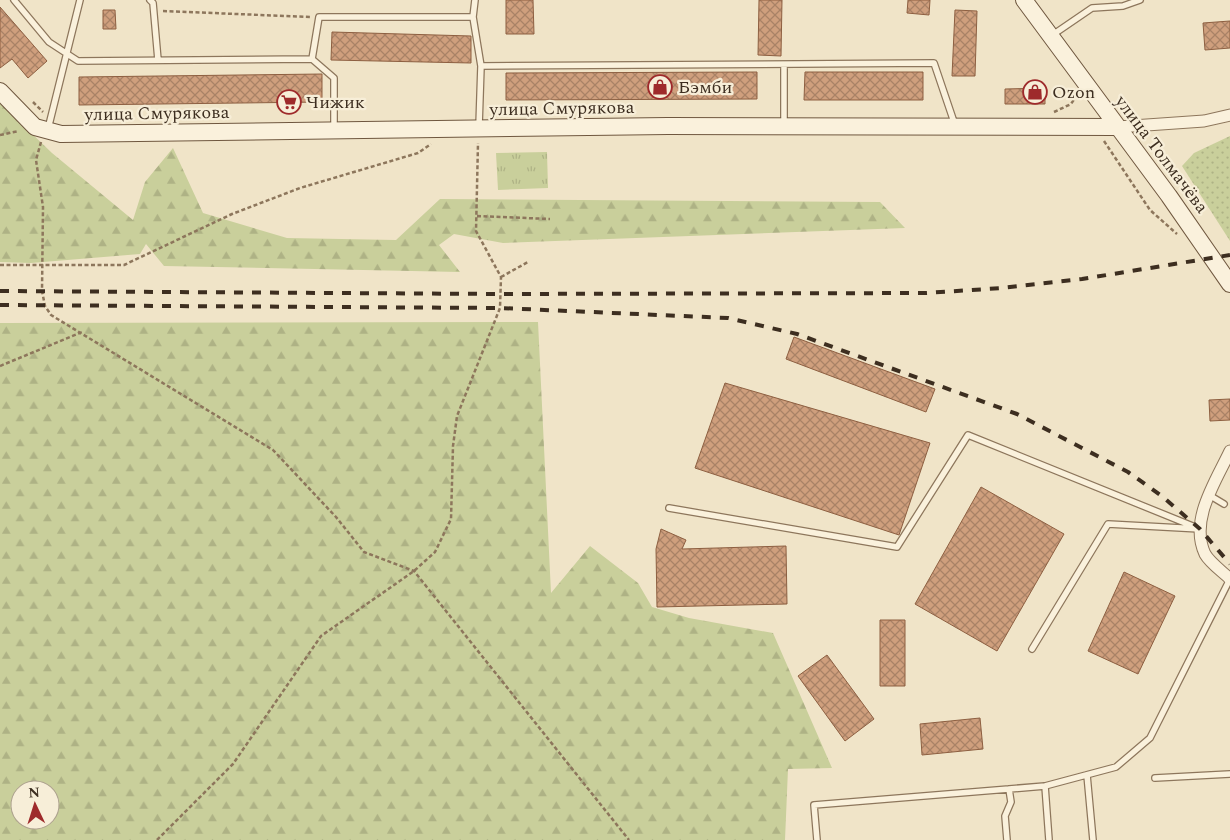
<svg xmlns="http://www.w3.org/2000/svg" width="1230" height="840" font-family="Spectral,serif">
<style>
.grass{fill:url(#grass-dots)}
.forest{fill:url(#forest-firs);fill-rule:evenodd}
.park{fill:url(#park-tufts)}
.building{fill:url(#building-cross-hatch);stroke:#8d5f41}
.lines{fill:none;stroke-linecap:round;stroke-linejoin:round}
.lane-casing{stroke:#8d765c;stroke-width:8}
.street-casing{stroke:#8d765c;stroke-width:13}
.secondary-casing{stroke:#6f573f;stroke-width:18}
.path{stroke:#8d765c;stroke-width:2.5;stroke-dasharray:4 2.5;stroke-linecap:butt}
.lane{stroke:#faf1dc;stroke-width:5.5}
.street{stroke:#faf1dc;stroke-width:11}
.secondary{stroke:#faf1dc;stroke-width:16}
.rail{stroke:#3d2e20;stroke-width:4;stroke-dasharray:9 9;stroke-linecap:butt}
.labels{text-anchor:middle;stroke-width:4.5;stroke-linejoin:round;paint-order:stroke}
.poi-label{font-size:18px;fill:#3d2e20;stroke:#f7eed8;text-anchor:start}
.street-label{font-size:18px;fill:#3d2e20;stroke:#f7eed8}
</style>
<defs>
<pattern id="grass-dots" width="8" height="8" patternUnits="userSpaceOnUse" patternTransform="scale(1.25)"><rect width="8" height="8" fill="#c9cf9b"/><path d="M2 2h.1M6 6h.1" fill="none" stroke="#aeb285" stroke-width="1.8" stroke-linecap="round"/></pattern>
<pattern id="forest-firs" width="22" height="20" patternUnits="userSpaceOnUse" patternTransform="scale(1.25)"><rect width="22" height="20" fill="#c9cf9b"/><path d="M5 1l3.5 6h-7zM16 11l3.5 6h-7z" fill="#aeb285"/></pattern>
<pattern id="park-tufts" width="24" height="20" patternUnits="userSpaceOnUse" patternTransform="scale(1.25)"><rect width="24" height="20" fill="#c9cf9b"/><path d="M3 7l-1-3M5 7V3M7 7l1-3M15 17l-1-3M17 17v-4M19 17l1-3" fill="none" stroke="#aeb285"/></pattern>
<pattern id="building-cross-hatch" width="8" height="8" patternUnits="userSpaceOnUse" patternTransform="scale(1.25)"><rect width="8" height="8" fill="#cf9f7d"/><path d="M0 0l8 8M0 8l8-8" fill="none" stroke="#a98266"/></pattern>
</defs>
<rect width="100%" height="100%" fill="#f0e4c8"/>
<!-- grass -->
<path class="grass" d="M1230,136V241L1182,166L1194,153Z"/>
<!-- forest -->
<path class="forest" d="M0,103L52,153L133,220L145,182L173,148L203,213L287,238L396,240L440,199L880,202L905,228L503,243L454,234L439,245L460,272L164,266L146,244L140,254L31,263L0,262Z
M538,322L551,593L590,546L638,583L652,607L689,618L773,633L832,768L788,769L785,840H0V323ZM20,790H50V820H20Z"/>
<!-- park -->
<path class="park" d="M547,152L548,188L498,190L496,153Z"/>
<!-- building -->
<path class="building" d="M506,0H533L534,34H506Z
M759,0H782L781,56L758,55Z
M908,0H930L929,15L907,13Z
M0,7L47,61L28,78L12,59L0,68Z
M103,10H115L116,29H103Z
M955,10L977,11L975,76H952Z
M1230,21V48L1205,50L1203,23Z
M332,32L471,36V63L331,60Z
M757,72V99L506,100V73Z
M805,72H923V100H804Z
M322,74V102L79,105V77Z
M1045,88V104H1005V89Z
M794,337L935,389L926,412L786,359Z
M725,383L930,443L899,535L695,468Z
M1230,399V420L1210,421L1209,400Z
M981,487L1064,534L997,651L915,604Z
M661,529L686,540L682,549L786,546L787,604L657,607L656,549Z
M1124,572L1175,596L1138,674L1088,651Z
M880,620H905V686H880Z
M827,655L874,719L845,741L798,676Z
M980,718L983,749L922,755L920,724Z"/>
<g class="lines">
<!-- lane casing -->
<g class="lane-casing">
<path id="lane" d="M14,0L49,42L78,61L312,59L319,17H473
M150,0L153,3L158,60
M475,0L473,17L481,66L934,63L955,125
M1051,36L1092,8L1123,6L1140,0
M312,59L334,78V129
M784,65V125
M479,126L481,66
M48,129L80,0
M1209,495L1224,504
M669,508L897,547L968,435L1200,529L1108,524L1032,649
M1087,775L1093,840
M1155,778L1230,774
M1045,786L1049,840
M817,840L814,805L1045,786L1116,767L1150,738L1230,579
M1007,840L1005,816L1011,802L1009,789"/>
</g>
<!-- street casing -->
<g class="street-casing">
<path id="street" d="M1118,127L1204,121L1230,115
M1230,451C1216,481 1189,520 1205,554C1210,563 1223,572 1230,579"/>
</g>
<!-- secondary casing -->
<g class="secondary-casing">
<path id="secondary" d="M1024,0L1169,196L1230,284
M0,91L35,127L61,134L668,126L1118,127"/>
</g>
<!-- path -->
<path class="path" d="M163,11L310,17
M33,102L43,112
M1054,112L1071,104L1075,98
M0,135L19,131
M1104,141L1150,210L1177,234
M41,142L36,160L43,207L42,291L45,306L51,315L273,450L336,517L364,552L414,571L629,840
M477,216L550,219
M0,265H124L232,214L300,188L418,153L431,144
M501,277L528,262
M0,366L82,332
M157,840L233,764L321,636L414,571L435,552L451,519L453,446L457,416L500,308L501,277L476,231L478,143"/>
<!-- lane -->
<use href="#lane" class="lane"/>
<!-- street -->
<use href="#street" class="street"/>
<!-- secondary -->
<use href="#secondary" class="secondary"/>
<!-- rail -->
<path class="rail" d="M0,291L502,294L926,293L1002,288L1082,279L1230,255
M0,305L500,308L728,318L797,334L1017,414L1128,472L1163,497L1200,529L1230,564"/>
</g>
<!-- icons -->
<defs>
<g id="shop-ring" transform="scale(1.25)"><circle r="9.5" fill="#f7eed8" stroke="#9e2a2b" stroke-width="1.5"/><path d="M-5-2.5h2.3a2.7 3.5 0 0 1 5.4 0H5L5.5 6h-11ZM-1.5-2.5h3a1.5 2.3 0 0 0-3 0Z" fill="#9e2a2b"/></g>
<g id="supermarket-ring" transform="scale(1.25)"><circle r="9.5" fill="#f7eed8" stroke="#9e2a2b" stroke-width="1.5"/><path d="M-6-5.5h2.5l.6 2H6L4.5 2H-2.5L-4.4-4H-6ZM-1.5 3.2a1.3 1.3 0 1 0 .1 0ZM3 3.2a1.3 1.3 0 1 0 .1 0Z" fill="#9e2a2b"/></g>
</defs>
<g fill-rule="evenodd">
<use href="#shop-ring" x="660" y="87"/>
<use href="#shop-ring" x="1035" y="92"/>
<use href="#supermarket-ring" x="289" y="102"/>
</g>
<g class="labels">
<!-- poi labels -->
<g class="poi-label">
<text x="678" y="93">Бэмби</text>
<text x="1052" y="98">Ozon</text>
<text x="306" y="108">Чижик</text>
</g>
<!-- street labels -->
<g class="street-label">
<text transform="translate(562 108) rotate(-1)" y="6">улица Смурякова</text>
<text transform="translate(157 113) rotate(-1)" y="6">улица Смурякова</text>
<text transform="translate(1162 154) rotate(53)" y="6">улица Толмачёва</text>
</g>
</g>
<!-- north arrow -->
<g transform="translate(35 805) rotate(356)"><circle r="24" fill="#f7eed8" stroke="#ada18e"/>
<path d="M0-4L9 19L0 12L-9 19Z" fill="#9e2a2b"/>
<text y="-8" font-size="14" font-weight="bold" text-anchor="middle" fill="#3d2e20">N</text>
</g>
</svg>
